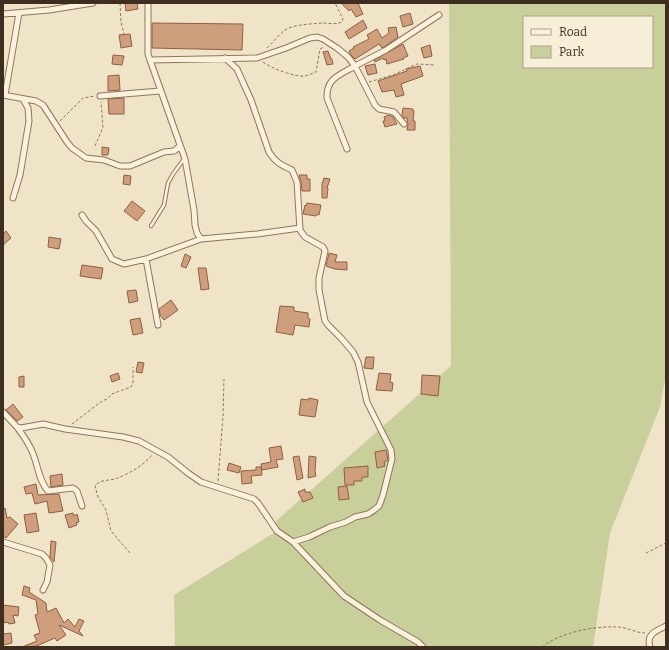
<svg xmlns="http://www.w3.org/2000/svg" width="669" height="650" font-family="Bitter,serif">
<style>
.green{fill:#c9cf9b;fill-rule:evenodd}
.building{fill:#cf9f7d;stroke:#8d5f41}
.lines{fill:none;stroke-linecap:round;stroke-linejoin:round}
.lane-casing{stroke:#8d765c;stroke-width:4.5}
.street-casing{stroke:#8d765c;stroke-width:7}
.path{stroke:#8d765c;stroke-width:1;stroke-dasharray:3 2;stroke-linecap:butt}
.lane{stroke:#faf1dc;stroke-width:2.5}
.street{stroke:#faf1dc;stroke-width:5}
</style>
<rect width="100%" height="100%" fill="#f0e4c8"/>
<!-- green -->
<path class="green" d="M449,3H666V375L660,407L610,533L593,647H175L174,595L277,531L276,521L451,366ZM524,17H652V67H524Z"/>
<!-- building -->
<path class="building" d="M125,3H137L138,9L126,11Z
M341,3H358L363,14L356,17L351,9L349,11Z
M410,13L413,24L403,27L400,16Z
M363,20L367,28L349,39L345,32Z
M152,23L243,24L242,50L152,48Z
M396,27L398,37L384,47L382,48L379,44L355,59L351,55L349,51L354,48L353,47L369,39L367,35L377,29L382,38L389,33L388,28Z
M130,34L132,46L121,48L119,35Z
M403,44L408,56L403,58L404,59L387,64L386,59L384,60L383,58L375,62L374,60Z
M430,45L432,56L424,58L421,48Z
M328,51L331,59H332L333,64L327,65L323,52Z
M113,55L124,56L122,65L112,64Z
M375,64L377,73L368,75L365,66Z
M420,66L423,76L401,84L404,95L396,97L394,90L382,92L378,81L407,71L406,69Z
M119,75L120,90L108,91V76Z
M124,98V114H109L108,99Z
M403,108L413,109V111H414L413,121H415V130H407L408,124L407,118H404L402,115Z
M389,115L393,117L397,124L385,127L383,121H385L384,117Z
M102,147L109,148L108,155H102Z
M124,175L131,176L130,185L123,184Z
M299,175H307V179H310V191H302L301,182Z
M324,178L330,179L327,188H328L327,198H322V184Z
M132,201L145,211L137,221L124,211Z
M307,203L321,205L319,215L317,214L316,216L303,214L305,205L306,206Z
M6,231L11,238L3,245V234Z
M49,237L61,239L59,249L48,247Z
M329,253L337,255L335,262H347V270L335,269L326,266Z
M185,254L191,257L186,268L181,266Z
M82,265L103,268L101,279L80,276Z
M198,268H206L209,289L201,290Z
M136,290L138,301L129,303L127,291Z
M171,300L178,310L164,320L160,315L159,309Z
M280,306L294,307V311L308,313V318L310,319L309,327L295,325L293,335L276,332Z
M140,318L143,333L133,335L130,320Z
M366,357H374L373,369L364,368Z
M138,362L144,363L142,373L136,372Z
M118,373L120,379L112,382L110,376Z
M379,373L391,374L390,382L393,383L392,391L376,390Z
M422,375L440,376L438,396L421,394Z
M24,376V387H19V377Z
M309,398L318,400L315,417L299,415L301,399L308,400Z
M13,404L23,417L17,421L6,410Z
M281,446L283,459L276,460L278,467L262,470L261,464L271,462L269,448Z
M386,450L388,460L384,462L385,466L377,468L375,452Z
M299,456L303,478L297,480L293,457Z
M309,456L316,457L315,471L316,476L308,478Z
M229,463L241,467L239,473L227,470Z
M368,466V477H362V481H354V485H345L344,468Z
M256,467H261L262,475L251,476L252,483L242,484L241,471L256,470Z
M62,474L63,485L51,487L50,476Z
M36,484L38,495L59,494L63,511L49,513L47,501L35,504L32,493L26,494L24,487Z
M347,486L349,499L339,500L338,487Z
M305,489V492H310L313,498L303,502L298,492Z
M5,508L7,518L10,517L18,524L6,538L3,536V509Z
M36,513L39,531L27,533L24,515Z
M73,513L74,516L77,514L79,522L76,523L77,525L69,528L65,515Z
M51,541L56,542L54,562L50,557Z
M24,586L30,588L29,592L46,603L47,612L56,608L64,623L68,619L75,627L79,619L84,621L79,631L83,636L59,625L66,635L57,641L55,638L34,647H22L37,641L34,635L40,633L35,615L38,614L36,600L22,595Z
M3,605L19,607L18,616L13,615L15,623L9,624L8,622L5,623L3,619Z
M11,633L12,643L3,645V634Z"/>
<g class="lines">
<!-- lane casing -->
<g class="lane-casing">
<path id="lane" d="M151,226L164,205L168,183L173,174L184,159"/>
</g>
<!-- street casing -->
<g class="street-casing">
<path id="street" d="M148,3V54L150,60L257,58L286,48L310,38L317,37L323,39L337,48L348,57L355,66L386,50L439,15
M3,14L49,10L93,3
M225,58L237,69L251,100L269,152C275,162 281,165 292,170L297,182L300,230L305,237L323,247L325,251L319,278V290L325,321L328,325L341,338L353,352L358,362L367,402L391,450L392,459L383,495L379,506L374,510L368,514L355,517L346,522L330,527L309,537L293,542
M150,60L185,159L194,210L195,225L197,233L201,239L257,234L300,228
M3,95L36,101L43,105L67,142L72,148L86,158L104,160L120,166H130L164,152L174,151L180,146
M5,95L19,13
M100,96L160,91
M347,149L327,98C326,78 340,75 355,66L375,105L379,109L394,112L404,124
M13,198L20,175L29,121L28,108L23,99
M82,215L86,221L96,231L112,259L124,264L146,259L201,239
M146,259L158,325
M3,412L17,427L21,428L43,424L65,429L123,437L139,441L168,457L188,473L201,482L254,499L258,503L277,531L293,542L344,596L380,620L418,642L423,647
M17,427C22,434 28,442 31,449C38,463 38,480 48,491L73,488L77,491L82,506
M3,542L42,554L46,558L50,565L47,582L43,590
M650,647C646,634 656,631 666,626"/>
</g>
<!-- path -->
<path class="path" d="M120,3L121,22L124,34
M267,48C273,42 279,35 285,30C295,24 312,24 323,23C329,23 336,25 342,22L343,19L335,3
M263,62C271,68 294,77 304,76C308,76 312,73 316,72L320,49L324,47
M369,82L393,75L417,64L434,65
M60,121L83,98L95,96
M95,146L103,127L101,102
M72,424L102,401L107,399L112,394L131,387L133,384V367
M218,481L223,416L224,379
M130,553L111,531L106,510L98,497L95,486C99,479 111,481 118,478C130,473 144,465 152,455
M646,553L666,543
M542,647C561,632 594,626 617,627C627,627 636,633 645,633"/>
<!-- lane -->
<use href="#lane" class="lane"/>
<!-- street -->
<use href="#street" class="street"/>
</g>
<!-- border -->
<rect width="669" height="650" fill="none" stroke="#3d2e20" stroke-width="8"/>
<!-- legend -->
<rect x="523" y="16" width="130" height="52" fill="#f7eed8" stroke="#ada18e"/>
<rect x="531" y="29" width="20" height="6" fill="#faf1dc" stroke="#ada18e"/>
<text x="559" y="36" font-size="12" fill="#3d2e20">Road</text>
<rect x="531" y="46" width="20" height="12" fill="#c9cf9b" stroke="#ada18e"/>
<text x="559" y="56" font-size="12" fill="#3d2e20">Park</text>
</svg>
